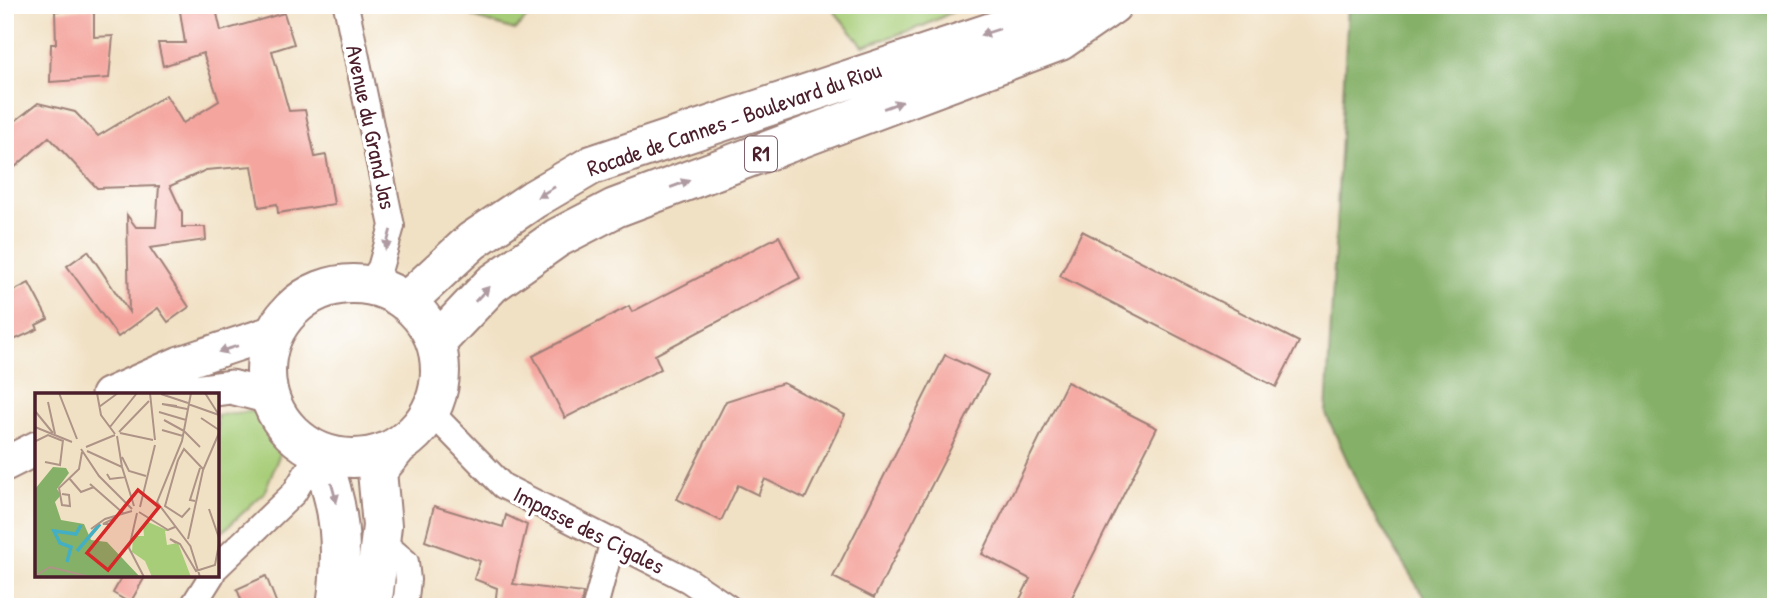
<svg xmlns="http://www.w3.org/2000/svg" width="1781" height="612" font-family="'Patrick Hand',sans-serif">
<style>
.green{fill:#a7cd78;stroke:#787652;stroke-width:2}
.forest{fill:#85b068;stroke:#68684a;stroke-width:2}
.building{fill:#f4a59e}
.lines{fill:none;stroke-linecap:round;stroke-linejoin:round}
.street-casing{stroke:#9e8078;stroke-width:28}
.secondary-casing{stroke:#9e8078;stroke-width:37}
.highway-casing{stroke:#9e8078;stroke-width:42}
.street{stroke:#fff;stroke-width:24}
.secondary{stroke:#fff;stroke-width:33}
.highway{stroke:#fff;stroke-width:38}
.oneway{fill:#ae9aa0}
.labels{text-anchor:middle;stroke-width:7;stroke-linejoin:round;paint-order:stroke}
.shield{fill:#fff;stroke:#80626b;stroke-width:2}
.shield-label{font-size:21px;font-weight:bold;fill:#4a1f2b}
.street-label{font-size:23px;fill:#4a1f2b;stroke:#fff}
.inset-river{fill:none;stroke:#44afc2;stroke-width:3.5}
.inset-road{fill:none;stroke:#ae9387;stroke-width:2}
.view{fill:#d62828;fill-opacity:0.15;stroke:#d62828;stroke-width:3.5}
.inset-edge{fill:none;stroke:#4a1f2b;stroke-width:3.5}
</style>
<rect width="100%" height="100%" fill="#fff"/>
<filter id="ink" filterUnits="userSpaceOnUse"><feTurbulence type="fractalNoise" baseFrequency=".0143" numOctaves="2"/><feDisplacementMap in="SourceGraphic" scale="14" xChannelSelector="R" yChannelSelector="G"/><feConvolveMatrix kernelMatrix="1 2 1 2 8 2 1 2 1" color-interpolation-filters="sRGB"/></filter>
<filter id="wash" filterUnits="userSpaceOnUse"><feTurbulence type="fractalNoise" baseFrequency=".00686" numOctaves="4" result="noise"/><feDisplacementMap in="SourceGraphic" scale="28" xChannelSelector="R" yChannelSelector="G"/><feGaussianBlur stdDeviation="1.57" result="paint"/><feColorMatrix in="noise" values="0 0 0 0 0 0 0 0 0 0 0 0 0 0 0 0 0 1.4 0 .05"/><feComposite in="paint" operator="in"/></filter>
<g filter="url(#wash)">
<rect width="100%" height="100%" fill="#f1e1c4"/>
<!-- green -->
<path class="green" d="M451,5H539L515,30L479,19Z
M829,5H967L923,26L863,46Z
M255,411L283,446L264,493L217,537V415Z"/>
<!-- forest -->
<path class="forest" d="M1348,5H1776V607H1430L1367,504L1326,414Z"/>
<g id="blocks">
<!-- building -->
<path class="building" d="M179,5H215L221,31L284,13L294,44L272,51L289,111L305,110L315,157L326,155L334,204L278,213L277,204L259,207L252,166L206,170L170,186L182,212V227H205L206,240L150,248L189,307L168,322L158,308L118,337L67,266L88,251L129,312L127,215L136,227H156L159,186L97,188L49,137L5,176V129L38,103L75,112L98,136L166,95L183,123L219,101L203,53L163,66L158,43H185Z
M94,8V37L113,36L109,78L50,82L51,44H56L55,11Z
M1082,231L1299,342L1276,387L1060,276Z
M779,236L800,278L655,355L661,369L565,418L533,356L629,306L632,312Z
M29,283L48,319L36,325L38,329L5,344V295Z
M945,355L988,375L874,598L833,577Z
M1067,382L1157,428L1067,607H1016L1030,579L982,554Z
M783,383L845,415L805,499L765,479L758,495L738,485L721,521L677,499L726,401Z
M434,506L503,527L506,515L527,525L513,584L583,593L581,607H495L497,588L474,579L480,561L425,541Z
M123,575H146L130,603L113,593Z
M266,576L278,607H244L237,589Z"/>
</g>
</g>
<g filter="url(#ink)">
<use href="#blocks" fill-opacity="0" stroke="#9e8078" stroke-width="2"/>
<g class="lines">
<!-- street casing -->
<g class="street-casing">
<path id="street" d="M346,5L392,226L380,268L368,285
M430,411L503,486L688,580L728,607
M380,540L406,562L408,580L405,607
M217,567L294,493L319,452
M192,607L212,575
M595,607L613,540"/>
</g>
<!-- secondary casing -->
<g class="secondary-casing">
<path id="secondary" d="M108,395L180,363L274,332
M170,395L231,387L270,397
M5,464L37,448"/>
</g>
<!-- highway casing -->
<g class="highway-casing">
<path id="highway" d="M266 371a87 87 0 1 1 174 0a87 87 0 1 1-174 0Z
M406,302L472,241L534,199L592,165L1010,26L1052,5
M436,343L492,284L557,238L615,208L1060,41L1112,5
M319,452C341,508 344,547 336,607
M372,607L382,526L377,471L397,447"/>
</g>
<!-- street -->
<use href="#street" class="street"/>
<!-- secondary -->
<use href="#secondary" class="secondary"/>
<!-- highway -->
<use href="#highway" class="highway"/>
</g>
<!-- one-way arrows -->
<defs><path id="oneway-solid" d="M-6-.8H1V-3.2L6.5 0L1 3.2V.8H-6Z" transform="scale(1.75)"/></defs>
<g class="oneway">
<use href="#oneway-solid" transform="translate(990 32) rotate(162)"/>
<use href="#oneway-solid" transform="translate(893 105) rotate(-20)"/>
<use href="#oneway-solid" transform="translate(680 184) rotate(-20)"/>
<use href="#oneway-solid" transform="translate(546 192) rotate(150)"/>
<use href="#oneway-solid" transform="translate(388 240) rotate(105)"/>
<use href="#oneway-solid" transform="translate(482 294) rotate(-47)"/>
<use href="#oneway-solid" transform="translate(228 349) rotate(162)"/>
<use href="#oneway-solid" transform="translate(334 493) rotate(75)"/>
</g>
</g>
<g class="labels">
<!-- shield labels -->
<rect class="shield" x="745" y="136.5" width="32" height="35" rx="5"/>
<g class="shield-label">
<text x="761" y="161">R1</text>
</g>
<!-- street labels -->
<g class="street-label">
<text transform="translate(734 119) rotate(-19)" y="8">Rocade de Cannes - Boulevard du Riou</text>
<text transform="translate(371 127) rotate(78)" y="8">Avenue du Grand Jas</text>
<text transform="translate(589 530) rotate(27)" y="8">Impasse des Cigales</text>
</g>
</g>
<!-- overview -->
<g transform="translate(35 393)">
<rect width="184" height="184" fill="#f1e1c4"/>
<path d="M113,129L134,138H130L132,152L143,150L156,184H117L110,168L97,159L98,143H109L108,132Z" fill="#a7cd78"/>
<path d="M18,74L31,75L34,80L22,96L26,102L20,109L26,127L49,131L56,147L72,149L105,184H0V96Z" fill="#85b068"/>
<path class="inset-river" d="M42,158L65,131M32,169L36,154L25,150L19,138L41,141L46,132"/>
<path class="inset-road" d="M24,0L42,46M62,0L66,22L80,41M115,0L120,47M156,0L147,48L122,109L156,154M170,0L184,22M126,1L153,10M13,9L20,41M153,11L184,22M142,13L127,11L152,16M64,14L83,0M0,18L18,40M124,19L151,27M166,25L184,37M129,27L149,38M0,34L37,49M75,34L102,0M127,37L148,43M149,38L165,54M84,39L114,8M85,40L118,47M82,43L87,74M1,48L13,42L28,48M51,54L80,42M46,56L64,83L97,116M52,58L87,74L99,113M87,64L94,78L111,83M143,67L130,113L147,124L155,115M143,67L149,56L168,76M10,69L25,72L28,47M72,81L75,86L91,84M34,85L46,99L59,94M55,91L88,120M27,101L34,102L35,113L27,112L24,95L44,76L47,59M160,108L155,107L165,75M105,114L120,52M174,116L184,145M104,119L133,137L140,134M102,120L94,155L109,184M76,131H68L80,125M56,136L70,126L97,118M153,146L168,77L184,40M141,150L135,146L145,151L161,178L180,172L184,151M155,152L165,184M0,183L15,174L55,184"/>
<path class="view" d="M103,97L124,114L73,177L52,160Z"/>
<rect width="184" height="184" class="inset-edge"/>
</g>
<!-- margin -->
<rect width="1781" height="612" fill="none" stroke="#fff" stroke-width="28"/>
</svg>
